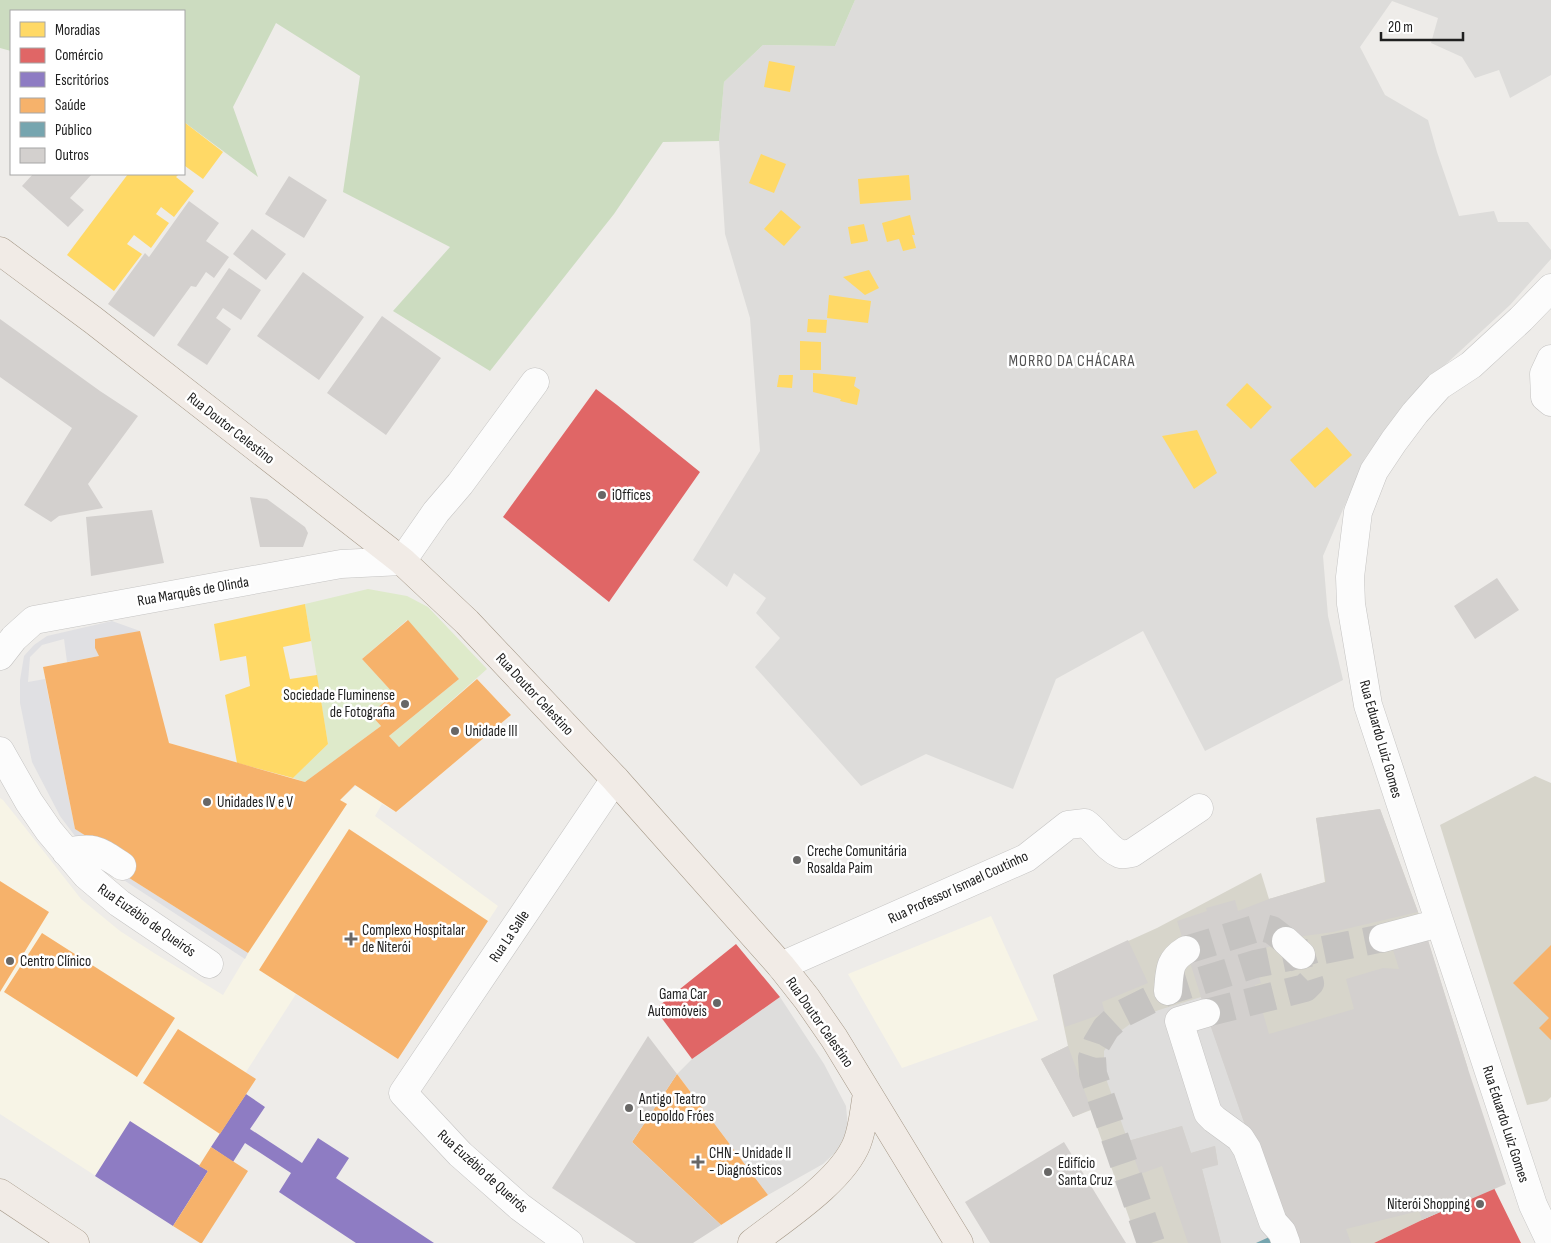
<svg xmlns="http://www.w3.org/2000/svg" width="1551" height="1243" font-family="'Sofia Sans Condensed',sans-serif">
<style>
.residential{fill:#dddcda}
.education{fill:#f7f4e6}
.construction{fill:#d7d5cb}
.grass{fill:#deeaca}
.forest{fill:#ccdcc0}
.parking{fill:#dedddc}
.plaza{fill:#e0e0e3}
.homes{fill:#ffd966}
.shops{fill:#e06666}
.offices{fill:#8e7cc3}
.health{fill:#f6b26b}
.public{fill:#76a5af}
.building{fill:#d3d0ce}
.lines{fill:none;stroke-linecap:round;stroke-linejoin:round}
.minor-tunnel{stroke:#c5c3c1;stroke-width:28;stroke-dasharray:28 14;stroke-linecap:butt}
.minor-casing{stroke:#c5c4c3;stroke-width:29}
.major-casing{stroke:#a49786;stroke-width:29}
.minor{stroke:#fcfcfc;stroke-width:28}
.major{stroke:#f1ebe6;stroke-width:28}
.poi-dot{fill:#686766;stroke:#fff;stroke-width:2}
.labels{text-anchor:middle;stroke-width:5;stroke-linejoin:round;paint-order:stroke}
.street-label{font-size:15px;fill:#202020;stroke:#fff}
.poi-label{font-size:15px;fill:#202020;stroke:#fff;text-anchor:start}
.neighbourhood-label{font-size:16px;letter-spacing:1px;fill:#535353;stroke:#fff}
</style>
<rect width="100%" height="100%" fill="#eeece9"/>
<!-- residential -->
<path class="residential" d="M855,0H1551V75L1510,98L1499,70L1475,78L1462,57L1431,43L1438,18L1392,1L1360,47L1385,95L1428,120L1437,152L1459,216L1494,211L1498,222H1528L1551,250V259L1510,305L1407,400L1365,458L1323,556L1328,616L1343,680L1205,751L1143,631L1056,679L1013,789L926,754L861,786L755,667L780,638L756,613L766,598L734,573L727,587L693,560L760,451L750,318L725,234L719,141L724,82L763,45L835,46Z"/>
<!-- education -->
<path class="education" d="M134,649L169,743L305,782L340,800L477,679L511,715L396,812L382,804L375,816L498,906L398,1059L296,994L246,1072L220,1134L199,1165L208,1171L173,1226L0,1114V798L3,800L23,825L81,899L120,931L154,953L223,995L248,953L126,876L132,865L75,829L43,667Z
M991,916L1038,1020L902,1068L848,974Z"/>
<!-- construction -->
<path class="construction" d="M1535,776L1551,783V1097L1547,1101L1527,1105L1440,825Z
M1380,809L1424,928L1468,1069L1422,1220L1374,1243H1138L1091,1110L1073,1117L1041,1059L1068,1046L1053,975L1157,928L1261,873L1269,899L1325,882L1316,818Z"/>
<!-- grass -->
<path class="grass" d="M368,589L407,596L428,607L487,669L399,747L389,736L459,679L407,620L362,659L394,694L370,714L381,726L305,782L293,778L328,744L305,604Z"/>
<!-- forest -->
<path class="forest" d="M0,0H855L835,46L763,45L724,82L719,141L663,142L614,214L490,371L393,311L450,247L343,192L360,76L276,23L233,107L258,177L184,122V11H11V51L0,48Z"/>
<!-- parking -->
<path class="parking" d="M780,997L824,1064L846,1106L848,1128L840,1148L823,1164L768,1195L677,1074L692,1059Z
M1201,997L1282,1232L1256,1243H1221L1202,1169L1218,1164L1215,1146L1191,1153L1182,1126L1128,1141L1104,1073V1051L1115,1035L1137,1019L1159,1010Z"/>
<!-- plaza -->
<path class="plaza" d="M112,621L140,631L144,648L67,662L64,639L42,645L30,657L28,682L45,679L75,829L132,865L126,876L248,953L245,959L116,875L84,848L60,816L32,762L20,703V680L24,656L34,645L47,636Z"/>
<!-- homes -->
<path class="homes" d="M769,61L795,66L790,92L764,87Z
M184,122L223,152L203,179L185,166L184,167Z
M761,154L786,164L774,193L749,183Z
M128,174H179L176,177L194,191L174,217L161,207L156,214L169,223L151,248L134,235L127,244L142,254L114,291L67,255Z
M909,175L911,200L860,204L858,179Z
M781,210L801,227L784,246L764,229Z
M910,215L915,235H912L916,248L903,251L899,239L887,242L882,223Z
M864,224L868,241L851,244L848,227Z
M869,270L879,288L865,295L843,277Z
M829,295L871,301L868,323L827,318Z
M808,319L827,320L826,333L807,332Z
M800,341L821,342V370H800Z
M813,373L856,377L854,386L860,390L857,405L840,401L841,399L813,392Z
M779,375H793L792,388L777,387Z
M1247,383L1272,407L1251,429L1226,405Z
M1327,427L1352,455L1315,488L1290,460Z
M1197,430L1217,473L1194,489L1162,436Z
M305,604L311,641L283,647L290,679L317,675L328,744L293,778L237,763L225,695L250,686L246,656L220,661L214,624Z"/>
<!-- shops -->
<path class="shops" d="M596,389L617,405L700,472L609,602L503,517Z
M736,944L780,997L692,1059L655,1009Z
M1494,1188L1521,1243H1374L1422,1220Z"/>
<!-- offices -->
<path class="offices" d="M246,1094L265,1107L250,1129L302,1163L318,1138L349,1158L336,1178L434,1243H356L279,1192L291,1173L245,1143L233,1162L211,1147Z
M130,1121L208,1171L173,1226L95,1176Z"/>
<!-- health -->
<path class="health" d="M408,620L459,679L389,736L399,747L477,679L511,715L396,812L355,785L340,800L347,804L248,953L126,876L132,865L75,829L43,667L99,656L95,648V639L140,631L169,743L305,782L381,726L370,714L394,694L362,659Z
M349,829L488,921L398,1059L259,970Z
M0,881L49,912L0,992Z
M42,933L175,1018L137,1077L4,992Z
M1551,945V1040L1539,1028L1549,1018L1513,983Z
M178,1029L256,1079L220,1134L143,1083Z
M677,1074L768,1195L721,1225L632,1142Z
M211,1147L248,1171L202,1243H200L173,1226L208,1171L199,1166Z"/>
<!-- public -->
<path class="public" d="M1278,1233L1282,1243H1256Z"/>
<!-- building -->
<path class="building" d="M33,174H92L70,198L84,210L68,227L22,186Z
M289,176L327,200L304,238L265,214Z
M189,201L219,223L206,241L229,257L214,278L206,272L196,287L191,286L154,337L108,304L145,253L149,257Z
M252,229L286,254L266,280L233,254Z
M229,268L261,290L241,320L223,308L216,318L231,329L207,365L177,345Z
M303,272L364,317L319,380L257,336Z
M382,316L441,358L386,435L327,393Z
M0,319L100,391L138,416L88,484L103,508L59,516L51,522L24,505L72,428L0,377Z
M250,497L267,499L305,527L308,533L303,547H260Z
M152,510L164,563L91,576L86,517Z
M1497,578L1519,610L1475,639L1454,606Z
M1380,809L1418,912L1333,932L1297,937L1251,953L1261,983L1255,985L1269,1034L1354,1009L1346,979L1383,968L1399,969L1393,950L1428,940L1468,1069L1506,1184L1422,1220L1419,1211L1346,1229L1351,1243H1286L1206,1013L1177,921L1207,911L1206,908L1235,900L1238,911L1269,899L1326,882L1316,818Z
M1128,940L1148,983L1102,1002L1105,1013L1065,1027L1053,975Z
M648,1036L677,1074L632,1142L721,1225L693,1243H636L552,1188Z
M1068,1046L1091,1109L1073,1117L1041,1059Z
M1182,1126L1191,1153L1215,1146L1218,1165L1202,1169L1221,1243H1188L1162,1166L1140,1174L1128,1141Z
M1064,1142L1126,1243H990L965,1202Z"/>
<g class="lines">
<!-- minor-tunnel -->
<path class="minor-tunnel" d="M1186,950L1261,927L1272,930L1286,941
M1206,1013L1305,988L1310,983L1301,955
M1151,1243L1093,1074L1092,1058L1097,1043L1106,1028L1120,1015L1168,991L1255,964L1383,938"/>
<!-- minor casing -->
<g class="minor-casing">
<path id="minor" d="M1551,359L1544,374L1545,397L1551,402
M0,656L14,638L34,620L341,564L402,561L436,512L460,484L535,382
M0,751L29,802L49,831L86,875L119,903L209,964
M66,852C95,846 98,850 122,866
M1383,938L1439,923
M1286,941L1301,955
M781,966L1026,858L1068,825L1085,823C1097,831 1106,848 1120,854C1123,855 1128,854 1132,853L1199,808
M1168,991C1170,971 1168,961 1186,950
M1206,1013L1179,1021L1208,1113L1214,1119L1240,1138L1247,1149L1273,1222L1282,1232L1286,1243
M569,1243L520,1207L460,1154L403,1093L615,779
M1551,1243L1533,1205L1368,705L1351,604L1350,577L1358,512L1374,471L1394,441L1415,413L1439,386L1471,365L1521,319L1551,288"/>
</g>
<!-- major casing -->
<g class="major-casing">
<path id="major" d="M0,251L93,320L402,561L467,622L615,779L781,966L807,999L834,1038L959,1243
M0,1193L75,1243
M752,1243C784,1218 842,1181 857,1143C863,1128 864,1110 867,1094"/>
</g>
<!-- minor -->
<use href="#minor" class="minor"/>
<!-- major -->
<use href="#major" class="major"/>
</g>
<!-- markers -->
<g class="poi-dot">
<circle cx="602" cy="495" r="5"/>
<circle cx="405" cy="704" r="5"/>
<circle cx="455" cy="731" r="5"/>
<circle cx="207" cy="802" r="5"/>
<circle cx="797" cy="860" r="5"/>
<path d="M348.5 931.5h5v5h5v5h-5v5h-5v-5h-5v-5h5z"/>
<circle cx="10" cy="961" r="5"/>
<circle cx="717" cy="1003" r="5"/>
<circle cx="629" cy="1108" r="5"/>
<path d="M695.5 1154.5h5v5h5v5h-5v5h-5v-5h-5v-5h5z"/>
<circle cx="1048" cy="1172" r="5"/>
<circle cx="1480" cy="1204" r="5"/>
</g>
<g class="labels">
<!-- street labels -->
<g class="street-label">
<text transform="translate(231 428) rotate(38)" y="5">Rua Doutor Celestino</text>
<text transform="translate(193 591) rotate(-10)" y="5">Rua Marquês de Olinda</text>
<text transform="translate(535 694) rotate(47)" y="5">Rua Doutor Celestino</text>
<text transform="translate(1381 739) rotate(74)" y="5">Rua Eduardo Luiz Gomes</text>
<text transform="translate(958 887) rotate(-25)" y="5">Rua Professor Ismael Coutinho</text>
<text transform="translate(147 920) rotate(35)" y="5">Rua Euzébio de Queirós</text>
<text transform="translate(509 936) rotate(-56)" y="5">Rua La Salle</text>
<text transform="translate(820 1022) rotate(55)" y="5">Rua Doutor Celestino</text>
<text transform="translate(1506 1124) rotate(72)" y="5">Rua Eduardo Luiz Gomes</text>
<text transform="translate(483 1171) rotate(42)" y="5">Rua Euzébio de Queirós</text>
</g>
<!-- poi labels -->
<g class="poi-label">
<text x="612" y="500">iOffices</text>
<text x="395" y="700" text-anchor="end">Sociedade Fluminense<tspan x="395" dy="17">de Fotografia</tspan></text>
<text x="465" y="736">Unidade III</text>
<text x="217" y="807">Unidades IV e V</text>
<text x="807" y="856">Creche Comunitária<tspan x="807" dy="17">Rosalda Paim</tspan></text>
<text x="362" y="935">Complexo Hospitalar<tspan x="362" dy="17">de Niterói</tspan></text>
<text x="20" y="966">Centro Clínico</text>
<text x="707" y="999" text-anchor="end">Gama Car<tspan x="707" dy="17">Automóveis</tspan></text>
<text x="639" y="1104">Antigo Teatro<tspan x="639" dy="17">Leopoldo Fróes</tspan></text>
<text x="709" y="1158">CHN - Unidade II<tspan x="709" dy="17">- Diagnósticos</tspan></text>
<text x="1058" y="1168">Edifício<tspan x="1058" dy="17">Santa Cruz</tspan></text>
<text x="1470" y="1209" text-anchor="end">Niterói Shopping</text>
</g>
<!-- neighbourhood labels -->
<g class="neighbourhood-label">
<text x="1072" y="366">MORRO DA CHÁCARA</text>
</g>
</g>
<!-- legend -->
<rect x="10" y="10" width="175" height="165" fill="#ffffff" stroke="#a6a6a6"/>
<rect x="20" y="22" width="25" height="15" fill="#ffd966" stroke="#a6a6a6"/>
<text x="55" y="35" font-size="15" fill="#202020">Moradias</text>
<rect x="20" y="48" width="25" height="15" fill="#e06666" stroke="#a6a6a6"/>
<text x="55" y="60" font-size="15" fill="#202020">Comércio</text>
<rect x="20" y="72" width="25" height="15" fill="#8e7cc3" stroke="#a6a6a6"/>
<text x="55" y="85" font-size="15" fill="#202020">Escritórios</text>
<rect x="20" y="98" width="25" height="15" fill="#f6b26b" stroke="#a6a6a6"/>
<text x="55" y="110" font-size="15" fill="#202020">Saúde</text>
<rect x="20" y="122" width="25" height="15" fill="#76a5af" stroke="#a6a6a6"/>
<text x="55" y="135" font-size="15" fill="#202020">Público</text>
<rect x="20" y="148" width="25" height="15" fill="#d3d0ce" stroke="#a6a6a6"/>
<text x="55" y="160" font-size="15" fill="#202020">Outros</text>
<!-- scale -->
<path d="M1381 32v8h82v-8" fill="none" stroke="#202020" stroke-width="2.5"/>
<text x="1388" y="32" font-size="15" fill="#202020" stroke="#ffffff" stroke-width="4" paint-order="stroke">20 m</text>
</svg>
